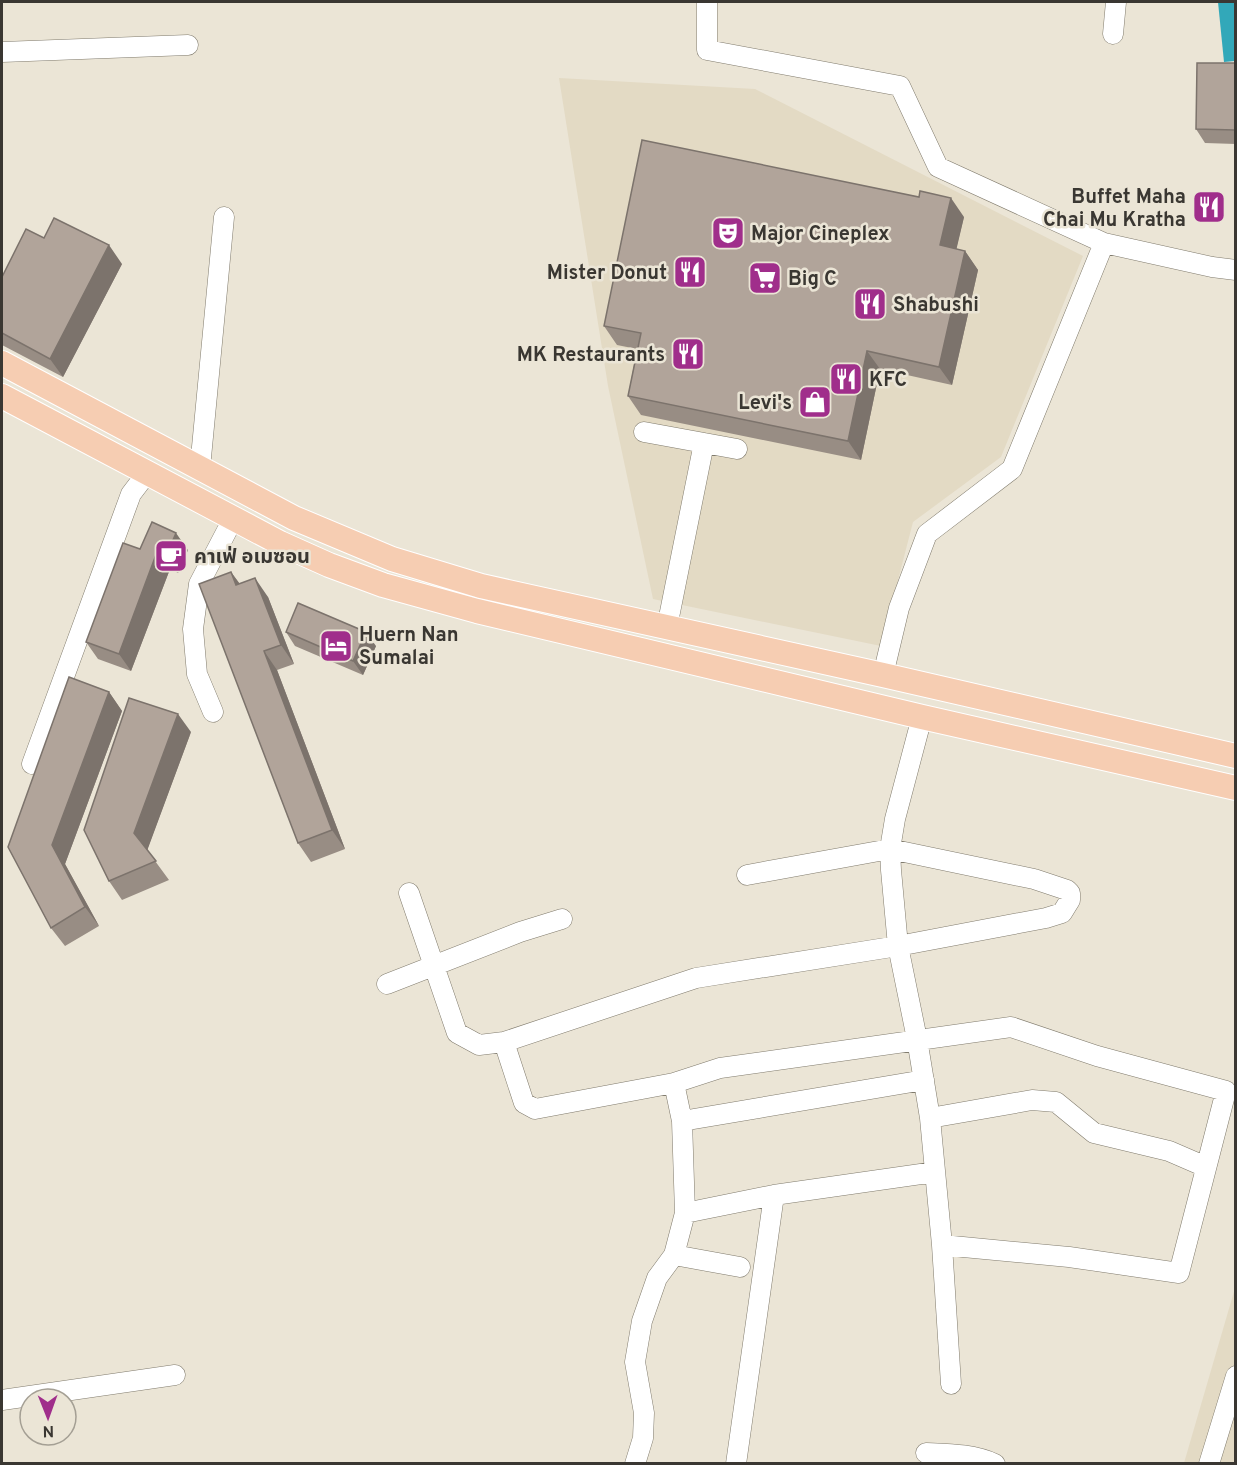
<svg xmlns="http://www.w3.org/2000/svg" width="1237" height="1465" font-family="Overpass,'Noto Sans Thai',sans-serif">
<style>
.built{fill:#e3dac4}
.water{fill:#32a8b9}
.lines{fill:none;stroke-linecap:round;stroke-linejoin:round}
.minor-casing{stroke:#807b6d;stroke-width:21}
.major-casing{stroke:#fff;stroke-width:26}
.minor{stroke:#fff;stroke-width:20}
.major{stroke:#f6cdb2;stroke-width:24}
.wall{fill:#988d84}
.shaded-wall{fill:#7c736c}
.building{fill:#b1a49a;stroke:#7c736c;stroke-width:1.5}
.labels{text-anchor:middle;stroke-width:5;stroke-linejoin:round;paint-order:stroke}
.poi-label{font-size:20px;font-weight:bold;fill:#3a3732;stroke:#ebe5d6;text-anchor:start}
</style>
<rect width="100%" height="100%" fill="#ebe5d6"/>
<!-- built -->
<path class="built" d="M559,78L755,89L1083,256L1001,457L913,522L881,646L653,599L608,386Z
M1235,1288V1463H1184Z"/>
<!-- water -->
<path class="water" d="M1218,2H1235V61L1224,62Z"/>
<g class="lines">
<!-- minor casing -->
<g class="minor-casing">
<path id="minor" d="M707,2V50L900,86L938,167L1104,243L1012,469L927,534L899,608L883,675
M1113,34L1116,2
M2,52L188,45
M1104,243L1212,267L1236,270
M644,432L737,449
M200,468L224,217
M667,627L704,443
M213,712L197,674L193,629L199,584L233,519
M922,717L895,819L890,849L891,870L898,946L917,1039L930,1118L942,1245L951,1384
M32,764L131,494L147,473
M747,875L890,849L1034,879L1067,890L1070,893V900L1062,913L1046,918L898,946L696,978L504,1042L524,1103L535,1109L674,1083L720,1068L1011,1027L1097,1056L1226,1091L1179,1273L1069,1257L942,1245
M409,893L457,1033L479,1045L504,1042
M387,984L520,932L562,919
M674,1083L682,1121L685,1213L774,1195L935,1172
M930,1118L1032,1100L1056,1102L1094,1133L1169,1151L1206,1167
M682,1121L924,1080
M674,1255L685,1213
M2,1400L175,1375
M926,1453C950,1454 973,1454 995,1464
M635,1464L643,1438L644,1413L635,1362L642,1321L657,1278L674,1255L740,1267
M736,1464L774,1195
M1209,1464L1236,1376"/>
</g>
<!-- major casing -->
<g class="major-casing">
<path id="major" d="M2,363L294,518L392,559L481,586L883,675L1236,756
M2,396L280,543L329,565L383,585L477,611L922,717L1236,788"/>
</g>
<!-- minor -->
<use href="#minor" class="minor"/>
<!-- major -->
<use href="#major" class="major"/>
</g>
<!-- wall -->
<path class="wall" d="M1236,63V144L1205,143L1196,129Z
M964,217L956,249L965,251L978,270L952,385L880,369L861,460L641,415L628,396L637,349L617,345L604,326Z
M122,264L63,377L2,345V277Z
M140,549L188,550L178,573L170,569L131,671L98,659L86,642Z
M231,572L240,584L268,597L294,664L277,670L345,849L311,862L298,843Z
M286,632L376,646L363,675L295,646Z
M109,692L122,711L65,864L99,926L65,946L51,928L8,847Z
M191,732L147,850L169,880L122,900L109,881Z"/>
<!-- shaded-wall -->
<path class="shaded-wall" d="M951,198L964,217L953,264L940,245Z
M109,245L122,264L63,377L50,359Z
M965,251L978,270L952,385L939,367Z
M867,351L880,369L861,460L848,441Z
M176,533L188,550L178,573L166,556Z
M157,552L170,569L131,671L119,654Z
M231,572L244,590L236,585Z
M255,578L268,597L294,664L281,645Z
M366,632L376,646L363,675L353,661Z
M264,651L277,670L345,849L332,830Z
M109,692L122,711L65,864L99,926L85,907L52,845Z
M178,714L191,732L147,851L134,833Z"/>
<!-- building -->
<path class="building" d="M1197,63H1236L1235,130L1196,129Z
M642,140L919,197L920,191L951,198L940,245L965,251L939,367L867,351L848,441L628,396L641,333L604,326Z
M54,218L109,245L50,359L2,333V277L26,229L44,238Z
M152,522L176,533L166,556L157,552L119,654L86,642L123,543L140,549Z
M231,572L236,585L255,578L281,645L264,651L332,830L298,843L199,584Z
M298,603L366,632L353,661L286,632Z
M69,677L109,692L52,845L85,907L51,928L8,847Z
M129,698L178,714L134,833L156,861L109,881L84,830Z"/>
<!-- icons -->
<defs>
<g id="restaurant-square" transform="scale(1.725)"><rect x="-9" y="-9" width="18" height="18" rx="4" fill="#a02e8b" stroke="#ebe5d6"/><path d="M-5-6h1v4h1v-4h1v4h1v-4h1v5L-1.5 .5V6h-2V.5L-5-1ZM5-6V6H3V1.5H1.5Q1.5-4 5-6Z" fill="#fff"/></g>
<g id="theatre-square" transform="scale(1.725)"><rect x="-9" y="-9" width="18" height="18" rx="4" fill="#a02e8b" stroke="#ebe5d6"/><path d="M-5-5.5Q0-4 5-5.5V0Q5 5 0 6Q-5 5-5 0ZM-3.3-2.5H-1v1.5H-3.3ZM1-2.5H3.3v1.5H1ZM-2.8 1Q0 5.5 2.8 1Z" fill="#fff"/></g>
<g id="supermarket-square" transform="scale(1.725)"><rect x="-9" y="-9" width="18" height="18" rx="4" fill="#a02e8b" stroke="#ebe5d6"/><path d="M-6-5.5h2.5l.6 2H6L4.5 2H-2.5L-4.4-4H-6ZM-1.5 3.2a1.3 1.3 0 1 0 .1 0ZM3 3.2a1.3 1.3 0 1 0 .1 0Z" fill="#fff"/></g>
<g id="shop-square" transform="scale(1.725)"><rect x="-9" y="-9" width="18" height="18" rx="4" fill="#a02e8b" stroke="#ebe5d6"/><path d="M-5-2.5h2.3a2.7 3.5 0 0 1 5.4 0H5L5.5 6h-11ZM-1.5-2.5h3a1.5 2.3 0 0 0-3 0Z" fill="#fff"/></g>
<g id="cafe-square" transform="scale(1.725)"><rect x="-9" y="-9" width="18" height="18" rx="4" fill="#a02e8b" stroke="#ebe5d6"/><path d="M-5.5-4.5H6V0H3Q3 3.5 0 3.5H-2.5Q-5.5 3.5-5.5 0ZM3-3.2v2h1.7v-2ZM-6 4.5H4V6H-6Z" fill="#fff"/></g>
<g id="hotel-square" transform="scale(1.725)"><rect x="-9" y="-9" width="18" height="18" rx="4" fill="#a02e8b" stroke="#ebe5d6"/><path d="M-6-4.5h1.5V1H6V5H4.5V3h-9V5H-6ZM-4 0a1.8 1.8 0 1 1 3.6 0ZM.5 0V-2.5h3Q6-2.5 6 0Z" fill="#fff"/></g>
</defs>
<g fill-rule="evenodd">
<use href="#restaurant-square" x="1209" y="207"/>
<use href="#theatre-square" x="728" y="233"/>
<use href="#restaurant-square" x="690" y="272"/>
<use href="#supermarket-square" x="765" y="278"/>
<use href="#restaurant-square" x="870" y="304"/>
<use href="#restaurant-square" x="688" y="354"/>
<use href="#restaurant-square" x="846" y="379"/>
<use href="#shop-square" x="815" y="402"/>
<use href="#cafe-square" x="171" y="556"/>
<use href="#hotel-square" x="336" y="646"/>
</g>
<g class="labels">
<!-- poi labels -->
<g class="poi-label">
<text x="1186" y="203" text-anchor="end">Buffet Maha<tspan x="1186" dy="23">Chai Mu Kratha</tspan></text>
<text x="751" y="240">Major Cineplex</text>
<text x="667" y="279" text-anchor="end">Mister Donut</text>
<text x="788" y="285">Big C</text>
<text x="893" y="311">Shabushi</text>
<text x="665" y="361" text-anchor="end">MK Restaurants</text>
<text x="869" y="386">KFC</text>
<text x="792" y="409" text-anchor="end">Levi's</text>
<text x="194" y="563">คาเฟ่ อเมซอน</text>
<text x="359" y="641">Huern Nan<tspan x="359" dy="23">Sumalai</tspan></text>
</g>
</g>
<!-- border -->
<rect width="1237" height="1465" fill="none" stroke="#3a3732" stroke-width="6"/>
<!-- north arrow -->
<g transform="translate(48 1417) rotate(179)"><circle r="28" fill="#ebe5d6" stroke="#a49f94" stroke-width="1.5"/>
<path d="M0-4.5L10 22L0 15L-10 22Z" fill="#a02e8b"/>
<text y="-9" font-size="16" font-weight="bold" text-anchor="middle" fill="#3a3732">N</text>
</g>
</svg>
